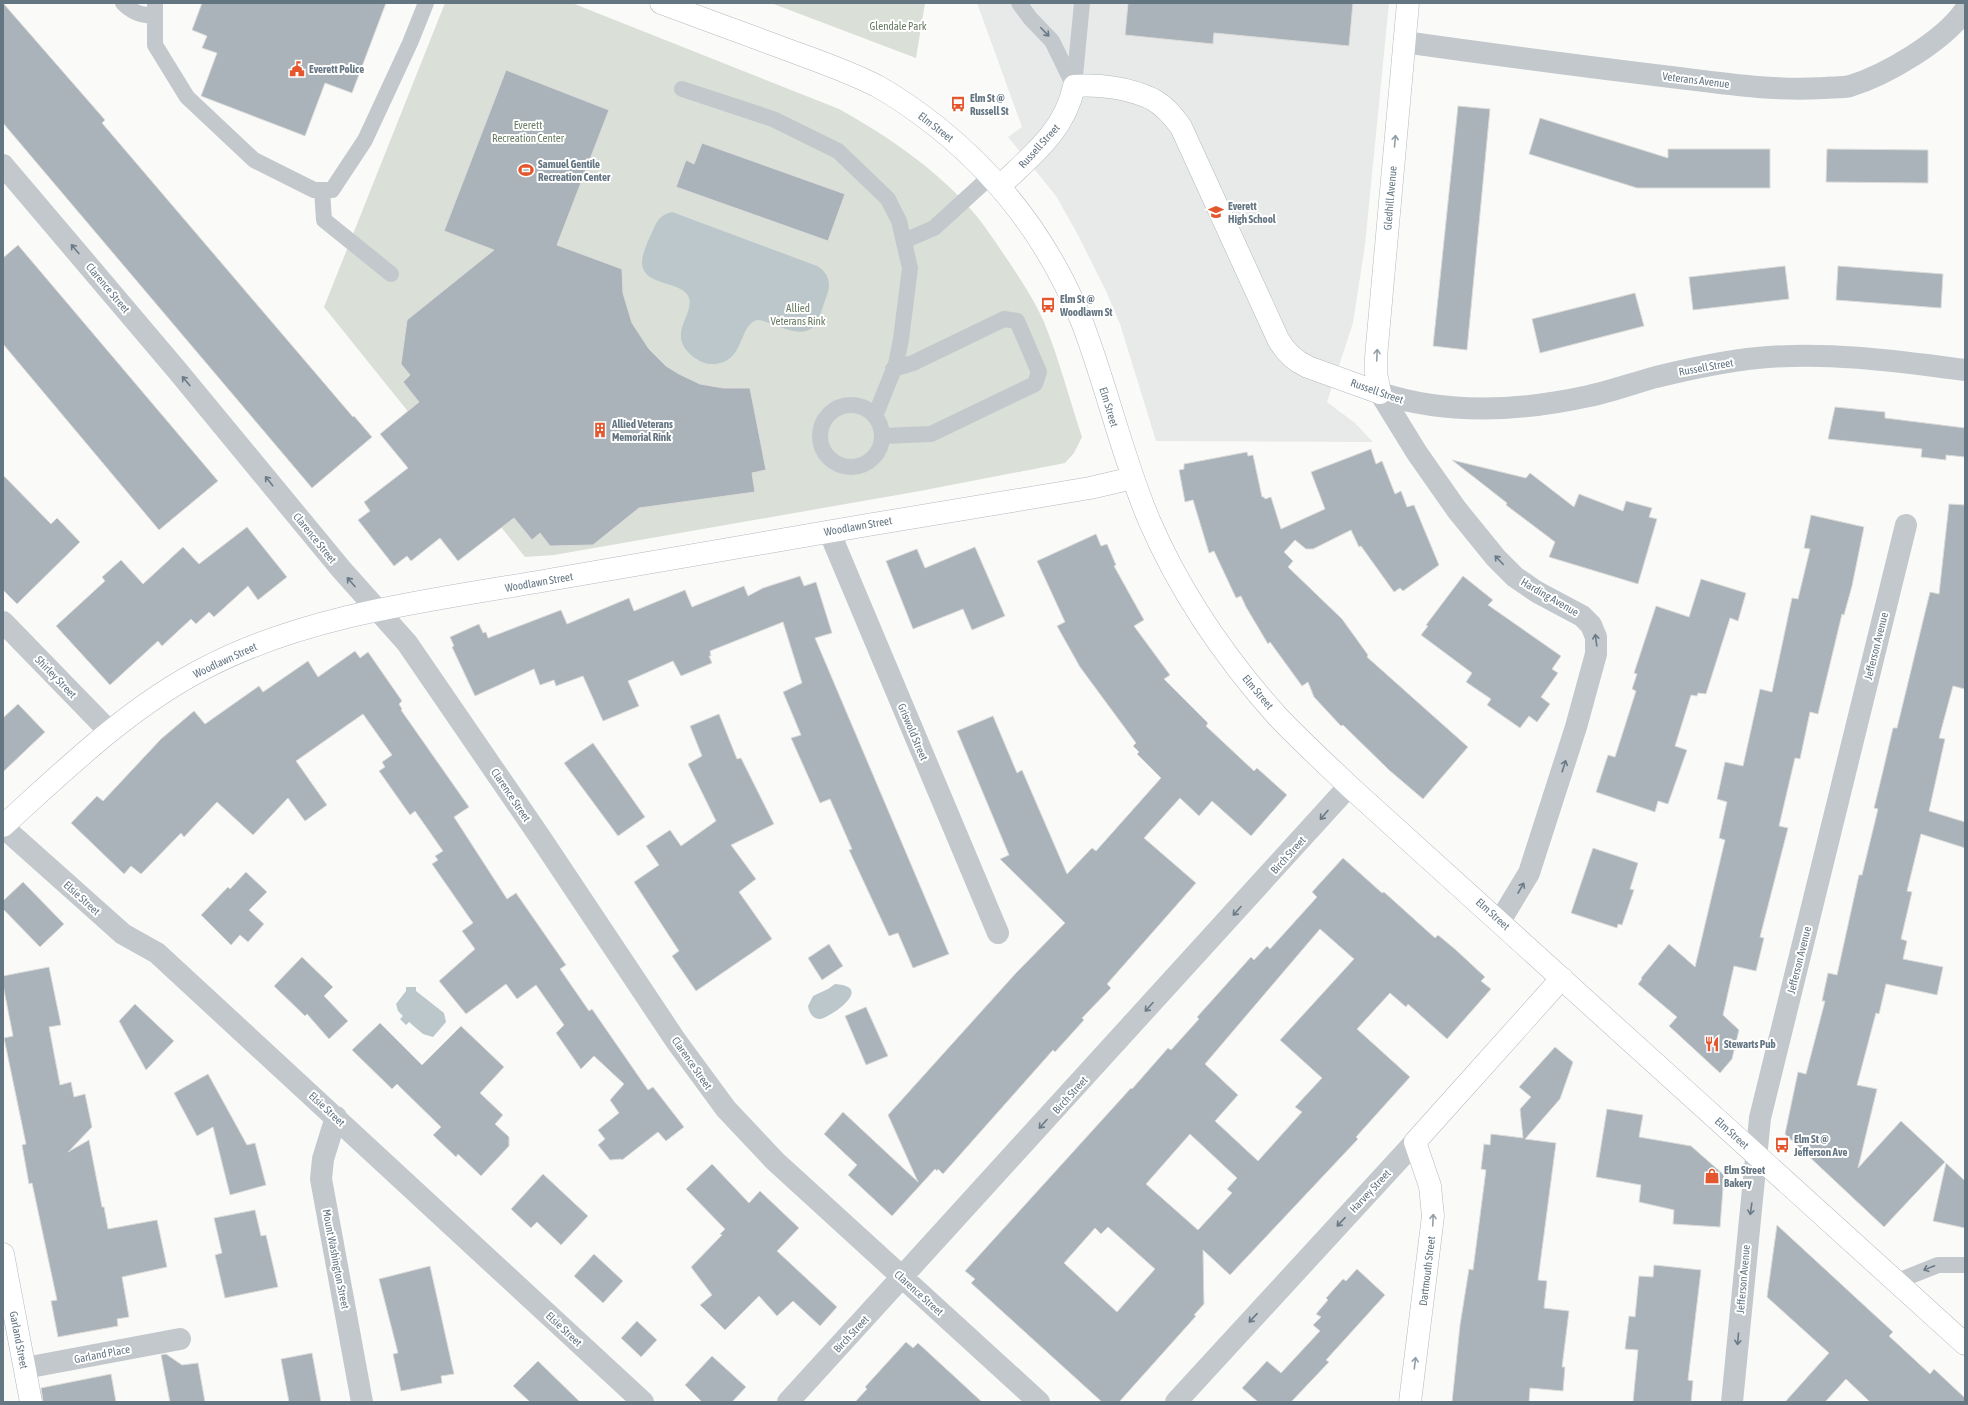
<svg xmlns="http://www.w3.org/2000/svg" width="1968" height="1405" font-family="'Asap Condensed',sans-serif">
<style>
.built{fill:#e8e9e9}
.green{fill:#dadfd7}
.water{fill:#bbc7cb}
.building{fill:#aab3b9;stroke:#dcdcda;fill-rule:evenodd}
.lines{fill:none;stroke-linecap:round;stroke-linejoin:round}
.secondary-casing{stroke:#b3babf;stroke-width:23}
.lane{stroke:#c3c8cc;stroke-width:16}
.street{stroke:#c3c8cc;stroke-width:22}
.secondary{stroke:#fff;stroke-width:22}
.oneway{stroke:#6a7a87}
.oneway2{stroke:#939fa8}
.labels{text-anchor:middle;stroke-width:4;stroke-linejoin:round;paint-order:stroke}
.park-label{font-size:11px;fill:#687a64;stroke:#fff}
.poi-label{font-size:11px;font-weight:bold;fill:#657683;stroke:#fff;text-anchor:start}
.street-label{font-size:11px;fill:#657683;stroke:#fff}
</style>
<rect width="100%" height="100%" fill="#fafaf8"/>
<!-- built -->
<path class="built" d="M977,3H1128L1213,44L1214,33L1349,46L1353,3H1389L1365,245L1353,323L1327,402L1355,423L1373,442L1156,441L1120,324L1106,291L1078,235L1056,196L1008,137L1022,127Z"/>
<!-- green -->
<path class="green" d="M445,3H572L839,109C891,138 942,173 979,219C989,232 998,246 1007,259C1020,279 1034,299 1044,322C1059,359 1069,398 1082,437L1074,453L1065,463L920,491L554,555L525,557L324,307Z
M771,3H925L916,58Z"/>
<!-- water -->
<path class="water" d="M672,212L817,266C827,272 831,281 828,292C816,325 817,341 777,326C771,324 764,320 757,320C737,326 746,366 709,364C702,363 696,359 691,355C667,333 694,316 689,298C683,279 641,288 642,261C643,251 649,239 653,230C657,220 662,214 672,212Z
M835,984C877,987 827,1019 820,1019C813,1019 809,1013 808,1006L813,996L828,989Z
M406,987H416V991L444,1013L446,1022L433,1037L423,1034L409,1022L406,1025L400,1019L403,1016L398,1011L396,1004L406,991Z"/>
<!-- building -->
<path class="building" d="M3,3L105,120L102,123L353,417L354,416L372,437L312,488L3,123Z
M202,3H386L352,93L325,83L305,136L201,96L217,53L202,48L207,36L192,30Z
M1128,3H1353L1349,46L1214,33L1213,44L1125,35Z
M506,70L609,110L557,245L622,269L623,293L632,323L649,349L666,366L679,374L700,384L723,388H750L766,470L752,473L755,492L639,508L593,545L550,546L540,533L532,540L514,518L458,561L440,538L411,561L407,556L394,566L358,520L370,511L364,502L408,468L380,434L419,402L403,382L410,375L401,364L407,320L494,250L444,231Z
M1458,106L1490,109L1467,350L1433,346Z
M1540,118L1668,158V149H1770V188H1637L1529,154Z
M702,143L845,194L828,241L676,187L686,160L694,164Z
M1827,149L1928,150V183L1826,182Z
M18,245L218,481L159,530L3,344V258Z
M1785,266L1789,299L1693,310L1689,277Z
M1838,266L1943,274L1941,308L1836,300Z
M1635,293L1644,326L1540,353L1532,319Z
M1835,407L1885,412V418L1965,428V457L1946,455V460L1921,457L1922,449L1828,439Z
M1371,449L1376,464L1382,461L1395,494L1401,491L1407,507L1414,505L1439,565L1403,591L1400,588L1394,592L1361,546L1359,547L1351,530L1313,549H1306L1295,540L1284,552L1293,561L1288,567L1342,619L1368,655L1367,657L1468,747L1423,799L1389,770L1343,725L1341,726L1314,697L1308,682L1302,686L1270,642L1268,644L1246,607L1241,596L1236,598L1214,551L1209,553L1193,500L1185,502L1179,470L1184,469V464L1247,452L1248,456L1253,455L1262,497H1264L1265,499L1271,497L1281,529L1325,509L1311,472Z
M1452,460L1526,478L1530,473L1574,507L1579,494L1623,511L1626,501L1652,508L1649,517L1657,519L1638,584L1549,557L1555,542L1506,505L1507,503Z
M3,475L51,524L57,518L80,542L17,604L3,590Z
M1949,504L1965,505V689L1953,686L1939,738L1945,739L1929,811L1965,822V848L1921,834L1907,891L1912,892L1901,939L1907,941L1903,959L1943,967L1937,995L1886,984L1879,1014L1876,1013L1857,1085L1877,1089L1858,1168L1901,1121L1945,1162L1884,1227L1785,1134L1798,1072L1806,1074L1825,1001H1822L1828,973L1837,975L1859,875H1862L1878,809L1874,808L1882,775L1893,728H1897L1930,592L1939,594Z
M1811,515L1864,527L1852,586L1844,615L1842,614L1818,714L1810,712L1800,759L1795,758L1779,826L1788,828L1760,937L1764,938L1756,971L1734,966L1723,1015L1739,1030L1732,1059L1720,1073L1669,1026L1677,1017L1638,984L1642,979L1641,978L1669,944L1695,967L1725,840L1719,838L1727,802L1717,799L1725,762L1743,766L1760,689L1772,692L1792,598L1798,599L1810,549L1804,548Z
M247,527L287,577L258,600L248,586L214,617L209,612L196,624L191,619L162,646L158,641L110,685L56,626L105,581L102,577L121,560L143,584L183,547L199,564Z
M1096,534L1101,546L1107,544L1116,565L1114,566L1144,620L1134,626L1170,675L1164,679L1208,723L1206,726L1254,771L1257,768L1287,795L1251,836L1212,801L1199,816L1180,798L1144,838L1196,883L1107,984L1111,988L1082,1018L1084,1020L1055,1052L1053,1050L943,1174L938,1169L937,1171L935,1169L892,1216L848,1175L857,1165L824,1134L843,1112L918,1182L888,1115L1016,973L1065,923L1000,859L1009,855L957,731L993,716L1017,773L1022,770L1067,874L1092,848L1096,851L1161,778L1137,754L1139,752L1133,746L1136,743L1080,667L1057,626L1065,622L1037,561Z
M975,547L1005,616L972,630L963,609L913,629L886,561L917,549L925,568Z
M800,576L804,586L816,582L832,633L815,638L949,954L913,968L898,933L889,936L849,850L852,849L830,799L820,803L791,738L801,735L783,692L802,683L783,622L710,651L711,656H709L712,663L681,676L673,661L628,681L639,706L603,721L583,676L556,686L554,680L540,685L534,669L475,696L452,647L454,646L450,637L479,624L483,633L486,632L488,638L561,610L567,624L629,598L634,611L685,590L692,607L744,586L748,596L763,588Z
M1463,576L1493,600L1488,605L1561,656L1552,669L1558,673L1541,697L1550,704L1537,722L1529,716L1520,728L1487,705L1491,699L1466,682L1472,673L1421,635L1428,626L1426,625Z
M1701,579L1746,593L1738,621L1730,618L1706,694L1698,693L1697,696L1691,695L1675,746L1687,750L1668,804L1658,801L1655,812L1596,792L1608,755L1615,757L1636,691L1632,689L1637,674L1634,673L1656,606L1689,617Z
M355,651L360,658L368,652L402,701L399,704L402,709L401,710L469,807L454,817L507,899L516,893L566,965L560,969L589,1011L592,1009L648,1090L653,1087L684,1127L666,1141L658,1132L622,1160L621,1159L610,1160L598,1145L605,1139L598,1130L619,1113L610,1100L624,1084L594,1056L581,1069L556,1033L564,1025L536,985L517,999L506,984L466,1014L439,981L475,949L462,931L473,923L432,864L438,860L435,856L443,851L415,811L410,815L379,771L385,767L382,762L392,755L363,714L296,761L327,805L305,821L288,798L253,835L217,802L184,837L181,833L141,874L131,866L124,874L71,823L97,796L103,801L161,739L194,711L205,724L259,686L263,692L308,661L318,677Z
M18,704L45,732L3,772V718Z
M719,714L737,759L741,758L774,824L731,845L756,879L739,892L772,939L696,991L672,956L679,951L634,882L659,865L646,846L670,830L681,846L716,821L688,764L702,756L690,726Z
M593,743L645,817L618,836L564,763Z
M1593,848L1638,863L1630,889L1634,890L1622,925L1618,924L1617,928L1571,913Z
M1343,858L1382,893L1384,892L1435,938L1438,935L1456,950L1485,977L1481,981L1491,989L1447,1039L1408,1004L1406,1007L1390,993L1357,1029L1410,1077L1356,1137L1358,1139L1230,1275L1203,1250L1204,1304L1194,1315L1196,1316L1119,1402H1102L971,1283L975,1279L965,1271L1131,1088L1132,1089L1168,1048L1171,1050L1199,1019L1197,1017L1251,957L1254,960L1267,946L1270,949L1317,897L1312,892ZM1320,929L1354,959L1280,1040L1322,1078L1295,1107L1302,1112L1258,1161L1215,1121L1238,1095L1205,1064ZM1190,1134L1237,1178L1227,1189L1232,1193L1198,1230L1146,1184ZM1108,1227L1155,1269L1117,1312L1064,1263L1095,1228L1101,1234Z
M246,872L267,892L249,910L264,924L248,942L240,935L231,945L201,915L228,887L230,889Z
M23,882L64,924L40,947L3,909V901Z
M829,944L843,966L822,980L808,958Z
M302,957L333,987L324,996L348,1021L329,1039L307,1014L305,1016L274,986Z
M49,967L61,1025L49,1027L60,1085L71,1082L74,1097L85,1094L92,1127L68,1152L89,1140L102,1207H104L108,1229L157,1220L167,1267L122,1277L129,1317L117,1319L118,1326L58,1337L51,1301L57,1300L32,1183L29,1184L22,1145L26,1144L4,1038L13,1036L3,985V976Z
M135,1004L174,1041L146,1070L119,1021Z
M866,1007L888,1056L866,1065L845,1016Z
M380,1023L422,1065L461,1026L504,1067L480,1093L503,1115L495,1124L509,1137V1146L481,1176L458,1154L456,1157L433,1135L441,1127L397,1084L392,1089L352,1050Z
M1555,1047L1573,1062L1560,1099L1525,1139L1556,1143L1538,1280L1547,1281L1544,1308L1569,1311L1562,1367H1565L1563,1391L1530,1388L1529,1402H1452L1460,1325L1469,1269L1473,1270L1486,1170L1481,1169L1484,1144L1490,1145L1491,1134L1523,1138L1520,1109L1531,1097L1519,1087Z
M208,1074L247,1145L255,1143L266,1185L230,1195L213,1127L197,1136L174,1093Z
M1607,1109L1643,1115L1639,1137L1691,1146L1724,1175L1720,1227L1673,1224L1674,1210L1639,1202L1641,1185L1596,1177Z
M1946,1163L1965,1181V1228L1933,1221Z
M712,1164L749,1203L760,1191L799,1228L777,1251L837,1307L820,1326L793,1301L777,1316L759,1296L725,1330L700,1305L712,1295L691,1267L722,1235L720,1234L725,1229L686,1189Z
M543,1174L588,1216L561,1245L537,1222L531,1228L511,1209Z
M255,1210L261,1236L266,1235L278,1287L225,1298L215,1255L222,1253L214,1218Z
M1777,1225L1893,1332L1889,1336L1930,1374L1934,1369L1965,1398V1402H1870L1846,1379L1825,1402H1785L1829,1353L1767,1297Z
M594,1254L623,1281L603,1303L574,1276Z
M1654,1265L1701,1270L1688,1380L1693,1381L1691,1402H1633L1638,1350L1625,1349L1629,1316L1635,1317L1639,1276L1653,1277Z
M430,1266L454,1374L441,1376L442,1383L401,1391L393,1354L398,1353L379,1279Z
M1357,1269L1385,1295L1326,1360L1329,1362L1291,1402H1258L1242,1388L1267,1361L1281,1373L1320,1331L1313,1325L1321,1317L1316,1314L1328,1300L1326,1298L1343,1279L1346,1281Z
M637,1321L657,1340L641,1357L621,1338Z
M906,1342L913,1348L918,1343L982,1402H855L867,1389L865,1387Z
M312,1353L321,1402H289L281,1359Z
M166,1354L182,1365L198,1363L205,1402H170L161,1355Z
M712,1356L746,1387L732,1402H702L685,1385Z
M538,1361L580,1402H530L513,1386Z
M111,1374L116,1402H43L41,1388Z"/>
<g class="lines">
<!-- secondary casing -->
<g class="secondary-casing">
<path id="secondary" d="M661,3C701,18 740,32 780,47C812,59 846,70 877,86C897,97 918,112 936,126C1001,178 1051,245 1082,322C1107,387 1122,456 1149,520C1180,592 1226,659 1278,717C1301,741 1325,763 1349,786L1965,1344
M1000,186C1031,156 1065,131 1074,86C1099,84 1129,88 1152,99C1165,106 1173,116 1181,127L1278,339C1285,352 1295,361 1308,367L1380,393
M1380,393L1376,373V357L1408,3
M3,826C66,769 129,707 205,668C312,612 442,599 560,578C737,547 913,517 1090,488L1133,478
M3,1254L31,1402
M1410,1402L1433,1216L1430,1186L1415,1142L1562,978"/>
</g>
<!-- lane -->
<path class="lane" d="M123,3C132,13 142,15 155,16
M155,3V45L187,97L254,160L314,190H332L365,140L410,43L426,3
M1019,3L1030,18L1052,41L1074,86L1082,3
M682,89L773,119L838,151L888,199L899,221L910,268L901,339L896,364L875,416
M322,190L324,220L391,274
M904,241L934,228L991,176
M820 436a31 31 0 1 1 62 0a31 31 0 1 1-62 0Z
M882,436L931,434L1035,384L1039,372L1017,321L1004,319L913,363L893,369
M1895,1282L1938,1265H1965"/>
<!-- street -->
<path class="street" d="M1404,42C1496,55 1587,67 1679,78C1727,84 1775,91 1823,88C1832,87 1842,88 1850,86C1886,75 1944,41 1965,10
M3,165L176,369L341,569L407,643L540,837L676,1041L726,1109L775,1161L1039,1402
M1380,393L1417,453L1457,510L1496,558L1515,577L1537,592L1582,616L1591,625L1596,637V654L1576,727L1529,873L1500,921
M1380,393C1447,415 1521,411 1589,396C1612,391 1634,383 1656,377C1689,369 1724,361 1757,358C1826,351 1897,361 1965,370
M829,531L998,933
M3,622L110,732
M3,827L123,934L157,953L643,1402
M336,1117L323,1159L321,1179L362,1402
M25,1368L180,1339
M788,1402L1349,786
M1176,1402L1415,1142
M1732,1402L1760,1118L1906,525"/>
<!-- secondary -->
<use href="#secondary" class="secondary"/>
</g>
<!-- one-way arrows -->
<defs><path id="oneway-shaft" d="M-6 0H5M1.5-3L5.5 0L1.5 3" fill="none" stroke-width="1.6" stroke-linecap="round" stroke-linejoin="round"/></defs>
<g class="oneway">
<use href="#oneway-shaft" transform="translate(1045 32) rotate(46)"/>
<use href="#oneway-shaft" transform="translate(75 249) rotate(-130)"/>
<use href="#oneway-shaft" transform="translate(186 381) rotate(-130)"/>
<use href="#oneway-shaft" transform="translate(269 481) rotate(-129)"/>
<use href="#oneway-shaft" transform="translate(1499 560) rotate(-134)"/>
<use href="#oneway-shaft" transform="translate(351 582) rotate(-131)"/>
<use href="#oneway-shaft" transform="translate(1596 640) rotate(-98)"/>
<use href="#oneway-shaft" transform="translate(1564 766) rotate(-72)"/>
<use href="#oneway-shaft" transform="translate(1324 815) rotate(131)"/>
<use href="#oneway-shaft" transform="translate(1521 888) rotate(-60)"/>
<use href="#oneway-shaft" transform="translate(1237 911) rotate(132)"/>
<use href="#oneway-shaft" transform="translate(1149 1007) rotate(132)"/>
<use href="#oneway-shaft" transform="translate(1043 1124) rotate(132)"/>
<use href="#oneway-shaft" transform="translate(1751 1209) rotate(98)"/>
<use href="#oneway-shaft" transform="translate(1341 1222) rotate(133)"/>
<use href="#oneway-shaft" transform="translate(1929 1268) rotate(158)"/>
<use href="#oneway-shaft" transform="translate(1253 1318) rotate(133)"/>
<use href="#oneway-shaft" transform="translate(1738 1339) rotate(95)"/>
</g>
<g class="oneway2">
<use href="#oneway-shaft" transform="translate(1395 141) rotate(-85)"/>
<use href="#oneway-shaft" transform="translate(1377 355) rotate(-87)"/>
<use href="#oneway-shaft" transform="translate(1433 1220) rotate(-87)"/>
<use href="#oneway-shaft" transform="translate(1415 1363) rotate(-83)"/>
</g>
<!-- icons -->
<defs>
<g id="civic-bare" transform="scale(1.2)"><path d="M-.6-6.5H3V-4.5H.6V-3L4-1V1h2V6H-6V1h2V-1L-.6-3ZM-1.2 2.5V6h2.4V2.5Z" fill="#e4572e" stroke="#fff" stroke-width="2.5" paint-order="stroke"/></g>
<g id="bus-bare" transform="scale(1.2)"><path d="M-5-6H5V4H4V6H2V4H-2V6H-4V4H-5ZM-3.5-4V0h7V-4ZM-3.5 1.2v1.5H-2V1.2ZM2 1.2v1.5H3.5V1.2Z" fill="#e4572e" stroke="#fff" stroke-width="2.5" paint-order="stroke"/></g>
<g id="stadium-bare" transform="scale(1.2)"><path d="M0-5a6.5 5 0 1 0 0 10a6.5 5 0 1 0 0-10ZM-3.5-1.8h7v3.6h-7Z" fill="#e4572e" stroke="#fff" stroke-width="2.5" paint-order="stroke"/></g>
<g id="school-bare" transform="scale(1.2)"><path d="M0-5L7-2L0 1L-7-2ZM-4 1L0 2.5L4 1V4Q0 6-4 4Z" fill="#e4572e" stroke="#fff" stroke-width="2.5" paint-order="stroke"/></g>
<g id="building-bare" transform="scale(1.2)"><path d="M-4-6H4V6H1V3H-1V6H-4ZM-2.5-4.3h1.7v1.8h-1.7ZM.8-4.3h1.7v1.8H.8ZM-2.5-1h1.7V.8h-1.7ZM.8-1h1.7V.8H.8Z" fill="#e4572e" stroke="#fff" stroke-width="2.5" paint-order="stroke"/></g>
<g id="restaurant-bare" transform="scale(1.2)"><path d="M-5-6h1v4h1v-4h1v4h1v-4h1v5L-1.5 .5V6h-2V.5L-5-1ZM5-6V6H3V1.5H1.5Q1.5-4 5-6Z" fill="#e4572e" stroke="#fff" stroke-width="2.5" paint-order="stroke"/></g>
<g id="shop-bare" transform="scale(1.2)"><path d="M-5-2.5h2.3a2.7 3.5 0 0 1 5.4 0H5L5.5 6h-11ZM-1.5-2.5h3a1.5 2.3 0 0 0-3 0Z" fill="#e4572e" stroke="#fff" stroke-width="2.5" paint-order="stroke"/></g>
</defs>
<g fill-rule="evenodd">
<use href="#civic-bare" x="297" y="69"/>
<use href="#bus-bare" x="958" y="104"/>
<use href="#stadium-bare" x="526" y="170"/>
<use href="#school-bare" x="1216" y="212"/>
<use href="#bus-bare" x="1048" y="305"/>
<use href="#building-bare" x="600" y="430"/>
<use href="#restaurant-bare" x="1712" y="1044"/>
<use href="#bus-bare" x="1782" y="1145"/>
<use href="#shop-bare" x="1712" y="1176"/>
</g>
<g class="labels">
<!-- park labels -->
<g class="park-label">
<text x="898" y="30">Glendale Park</text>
<text x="528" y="129">Everett<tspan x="528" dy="13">Recreation Center</tspan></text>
<text x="798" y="312">Allied<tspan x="798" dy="13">Veterans Rink</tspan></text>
</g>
<!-- poi labels -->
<g class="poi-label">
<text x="309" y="73">Everett Police</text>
<text x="970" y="102">Elm St @<tspan x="970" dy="13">Russell St</tspan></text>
<text x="538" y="168">Samuel Gentile<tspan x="538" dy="13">Recreation Center</tspan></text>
<text x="1228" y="210">Everett<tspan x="1228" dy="13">High School</tspan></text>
<text x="1060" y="303">Elm St @<tspan x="1060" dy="13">Woodlawn St</tspan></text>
<text x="612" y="428">Allied Veterans<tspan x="612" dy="13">Memorial Rink</tspan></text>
<text x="1724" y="1048">Stewarts Pub</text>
<text x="1794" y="1143">Elm St @<tspan x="1794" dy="13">Jefferson Ave</tspan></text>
<text x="1724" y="1174">Elm Street<tspan x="1724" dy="13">Bakery</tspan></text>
</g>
<!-- street labels -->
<g class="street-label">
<text transform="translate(1696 80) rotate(7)" y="4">Veterans Avenue</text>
<text transform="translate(936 127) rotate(38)" y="4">Elm Street</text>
<text transform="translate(1039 146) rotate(-48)" y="4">Russell Street</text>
<text transform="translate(1390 198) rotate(-85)" y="4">Gledhill Avenue</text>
<text transform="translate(108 288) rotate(50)" y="4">Clarence Street</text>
<text transform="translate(1706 367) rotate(-10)" y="4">Russell Street</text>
<text transform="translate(1377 391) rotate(19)" y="4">Russell Street</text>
<text transform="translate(1109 407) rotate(73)" y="4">Elm Street</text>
<text transform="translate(858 526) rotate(-10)" y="4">Woodlawn Street</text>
<text transform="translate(315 538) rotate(51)" y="4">Clarence Street</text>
<text transform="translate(539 582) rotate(-10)" y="4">Woodlawn Street</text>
<text transform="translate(1550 597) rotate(30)" y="4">Harding Avenue</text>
<text transform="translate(1876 646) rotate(-76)" y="4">Jefferson Avenue</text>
<text transform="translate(225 660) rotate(-25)" y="4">Woodlawn Street</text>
<text transform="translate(56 677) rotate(46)" y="4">Shirley Street</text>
<text transform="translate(1258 692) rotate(50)" y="4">Elm Street</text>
<text transform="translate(913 732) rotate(67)" y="4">Griswold Street</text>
<text transform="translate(511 795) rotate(56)" y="4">Clarence Street</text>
<text transform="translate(1288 855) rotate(-48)" y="4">Birch Street</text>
<text transform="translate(82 898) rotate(42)" y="4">Elsie Street</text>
<text transform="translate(1493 914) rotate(42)" y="4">Elm Street</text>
<text transform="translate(1799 960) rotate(-76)" y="4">Jefferson Avenue</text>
<text transform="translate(692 1063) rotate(55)" y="4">Clarence Street</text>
<text transform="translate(1070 1095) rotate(-48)" y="4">Birch Street</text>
<text transform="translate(327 1109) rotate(43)" y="4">Elsie Street</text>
<text transform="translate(1732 1133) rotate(42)" y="4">Elm Street</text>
<text transform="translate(1370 1191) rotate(-47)" y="4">Harvey Street</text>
<text transform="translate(336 1259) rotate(79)" y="4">Mount Washington Street</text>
<text transform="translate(1427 1271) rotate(-83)" y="4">Dartmouth Street</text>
<text transform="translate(1743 1279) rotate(-85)" y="4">Jefferson Avenue</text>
<text transform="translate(919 1293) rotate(42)" y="4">Clarence Street</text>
<text transform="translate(564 1329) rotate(43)" y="4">Elsie Street</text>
<text transform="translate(851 1334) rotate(-47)" y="4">Birch Street</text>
<text transform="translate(19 1340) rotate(79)" y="4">Garland Street</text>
<text transform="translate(102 1354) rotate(-11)" y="4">Garland Place</text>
</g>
</g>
<!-- border -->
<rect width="1968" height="1405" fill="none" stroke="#657683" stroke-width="8"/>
</svg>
